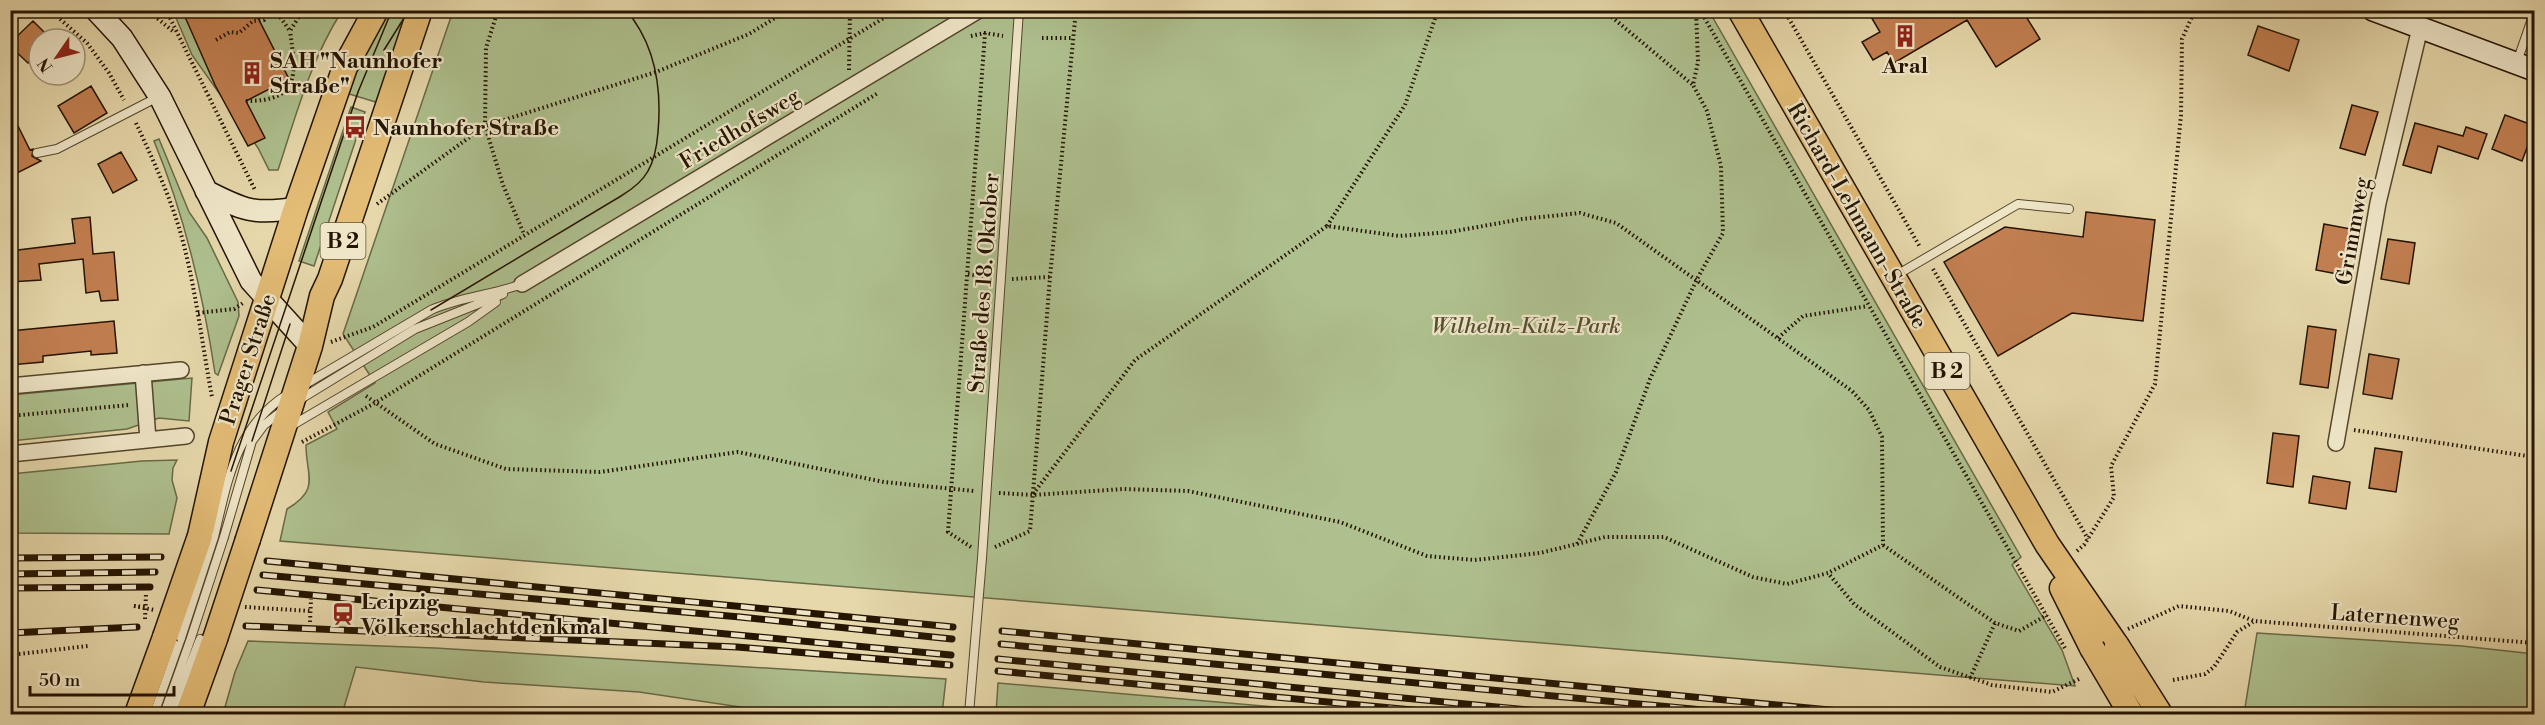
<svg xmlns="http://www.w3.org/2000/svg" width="2545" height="725" font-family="'Libre Bodoni',serif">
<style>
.green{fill:#aec08e;stroke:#696a47;stroke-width:1.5}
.building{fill:#c27f51;stroke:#241400;stroke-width:1.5}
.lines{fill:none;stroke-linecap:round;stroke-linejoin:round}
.lane-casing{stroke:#54452b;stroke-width:10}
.street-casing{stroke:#54452b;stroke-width:18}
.secondary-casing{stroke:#241400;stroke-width:24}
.primary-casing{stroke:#241400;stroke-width:27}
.path{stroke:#241400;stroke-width:4;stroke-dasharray:1.5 3;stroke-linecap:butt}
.lane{stroke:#efe6c8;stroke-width:8}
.street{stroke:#efe6c8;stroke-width:15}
.secondary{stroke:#efe6c8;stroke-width:21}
.primary{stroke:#e3bc76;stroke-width:24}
.tram{stroke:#241400;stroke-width:1.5}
.rail-casing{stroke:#241400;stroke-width:7}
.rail{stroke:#efe6c8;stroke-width:4.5;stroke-dasharray:14;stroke-linecap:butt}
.lane-bridge-casing{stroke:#54452b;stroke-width:10;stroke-linecap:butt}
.primary-bridge-casing{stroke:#241400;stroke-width:27;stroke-linecap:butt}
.path-bridge{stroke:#241400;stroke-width:4;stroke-dasharray:1.5 3;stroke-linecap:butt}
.lane-bridge{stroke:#efe6c8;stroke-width:8}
.primary-bridge{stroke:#e3bc76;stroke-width:24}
.labels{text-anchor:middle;stroke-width:4.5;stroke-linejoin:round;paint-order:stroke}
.shield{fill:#efe6c8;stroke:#61533c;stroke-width:1.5}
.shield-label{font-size:21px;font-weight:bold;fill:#241400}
.poi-label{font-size:22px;font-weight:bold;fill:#241400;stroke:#efe6c8;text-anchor:start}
.street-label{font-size:22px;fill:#241400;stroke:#efe6c8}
.park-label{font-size:22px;font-style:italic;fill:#545032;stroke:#efe6c8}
</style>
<rect width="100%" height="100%" fill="#e6d8ab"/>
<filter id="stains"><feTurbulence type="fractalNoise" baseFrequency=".00333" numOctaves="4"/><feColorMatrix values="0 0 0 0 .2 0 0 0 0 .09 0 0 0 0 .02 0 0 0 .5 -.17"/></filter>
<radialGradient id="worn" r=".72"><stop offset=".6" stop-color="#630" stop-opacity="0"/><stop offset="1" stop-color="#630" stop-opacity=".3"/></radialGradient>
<!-- green -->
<path class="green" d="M173,11H342C311,59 296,115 278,170H269L258,148L192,55Z
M387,11H410L379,103L346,93L355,71Z
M453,11H1709L2021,557L2012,565L2062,650L2075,686L280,541L287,509C321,489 306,476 306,445L337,429L328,412L375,383L343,334Z
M351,107L365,112L314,266L299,261Z
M159,139L189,212L207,238L238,302L239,316L218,375L215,373C203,294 185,216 154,141Z
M192,378L189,421L159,418L127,429L11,441L10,395Z
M177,460L173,468L172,480L177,498L169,534L11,533V474L142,461Z
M2257,633L2462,646L2534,654V714H2244Z
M248,641L435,648L946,679L942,714H788L639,692L484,682L356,667L342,714H223L235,672Z
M998,683L1357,714H996Z"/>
<!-- building -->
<path class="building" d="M182,10H254L289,79L246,101L265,138L248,146L215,85Z
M1867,10H2022L2040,39L1996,67L1967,20L1894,63L1887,52L1873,60L1862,42L1880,32Z
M33,21L51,39H39V52L28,63L10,46V43Z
M2258,26L2299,40L2289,71L2248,55Z
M91,86L107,113L74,133L58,106Z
M2352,105L2378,112L2365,155L2340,148Z
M10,110L30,150L33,149L32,156L41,161L15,174L10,165Z
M2505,115L2535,126L2522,161L2492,149Z
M2415,123L2463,136L2466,127L2487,134L2478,159L2438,146L2431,173L2403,165Z
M121,152L137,180L113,193L98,164Z
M2086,212L2155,220L2143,321L2072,313L1998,356L1944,262L2005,227L2083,237Z
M90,217L93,254L114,252L118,300L101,301L99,291L86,293L83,259L39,264L41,280L10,282V251L75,243L72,219Z
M2324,224L2351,229L2343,275L2316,270Z
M2388,239L2415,243L2409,284L2381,279Z
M114,321L117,353L91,355V351L43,356V362L10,365V331Z
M2308,326L2336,330L2328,388L2300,384Z
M2369,354L2399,359L2392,399L2363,394Z
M2273,433L2299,436L2293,487L2267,483Z
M2375,448L2402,452L2396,492L2369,488Z
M2313,476L2350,482L2346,509L2309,503Z"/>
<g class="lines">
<!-- lane casing -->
<g class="lane-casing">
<path id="lane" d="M2517,62L2534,13
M37,153L57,149L158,97
M1895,276L2018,204L2069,209
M304,385L431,310C460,297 492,295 522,284
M299,400L415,329L503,294
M291,426L468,322L496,302
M214,537C228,480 235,427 288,394
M224,537L252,441L264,425L282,411
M982,558L1019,10
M154,714L181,638
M164,714L191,638
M171,714L200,639"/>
</g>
<!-- street casing -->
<g class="street-casing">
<path id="street" d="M522,284L979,10
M143,373L148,440
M10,386L181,370
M2336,443L2378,203L2420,28
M10,454L186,436"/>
</g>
<!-- secondary casing -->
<g class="secondary-casing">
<path id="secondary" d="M96,10L122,38L160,97L251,281L310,346
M2373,10L2534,70
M206,191C243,210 254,215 296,208"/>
</g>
<!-- primary casing -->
<g class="primary-casing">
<path id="primary" d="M1740,10L2047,544L2117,646
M200,536L221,442L296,208L345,67L376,10
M248,539L310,346L322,296L330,279L420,10
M2062,588L2092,648
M137,714L165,637
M188,714L215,639"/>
</g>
<!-- path -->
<path class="path" d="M50,10L87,43L109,73L124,100
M147,10L174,32
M166,10L255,190
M275,10L290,31L303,10
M498,10L486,48L485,126L503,185L524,234
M1600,10L1613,18L1693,85
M1700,10L2066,650
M1784,10L1920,247
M971,36L985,33L1003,36
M1042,38H1073
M216,40L230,32L239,33L253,21L264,20L271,10
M849,70L850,10
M246,101C301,101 296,74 290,31
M136,123C153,160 171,198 182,238C196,290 202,344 212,397
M377,204L485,126L656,72L749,34L788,10
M1327,226L1405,105L1438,10
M1933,269L2088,539
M968,274L990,278
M1012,279L1050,277
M198,313L234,309L243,303
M1778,338L1803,316L1868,306
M331,342L373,327L897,10
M366,396L435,444L506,469L600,472L738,452L884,482L974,491
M10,416L129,405
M2354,430L2534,457
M302,442L375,403L878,93
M999,493L1033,495L1123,489L1188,491L1340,522L1427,556L1475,560L1540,553L1605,537H1664L1753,577L1787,584L1828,573L1854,604L1940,667L1992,685L2052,692L2081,678
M1033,494L1135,360L1327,226L1399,236L1450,232L1522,219L1580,213L1616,223L1852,391L1869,410L1882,437L1883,545L1828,573
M1577,544L1616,472L1650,379L1697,279L1723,233L1721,166L1707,111L1693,85L1698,62L1696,10
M1883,545L1995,623L2019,631L2047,615
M971,547L948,532L985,33
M995,547L1030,531L1050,277L1076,10
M2077,551L2084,545L2114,497L2111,466L2155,384L2181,115L2182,39L2195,10
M134,606L146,607
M245,607L310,611
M145,619L146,593
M310,622L311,599
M2128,629L2179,606L2229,611L2254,621L2534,643
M10,655L88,646
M1970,678L1995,623
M2173,680L2205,674L2214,667L2237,632L2253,622"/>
<!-- lane -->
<use href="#lane" class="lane"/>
<!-- street -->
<use href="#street" class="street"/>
<!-- secondary -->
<use href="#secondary" class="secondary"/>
<!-- primary -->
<use href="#primary" class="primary"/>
<!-- tram -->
<path class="tram" d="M384,50L409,10
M431,310L621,196C631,190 642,182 648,171C655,159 657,145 658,132C662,88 655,44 626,10
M252,441L290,324
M231,471L358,92L392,10"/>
<!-- rail casing -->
<g class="rail-casing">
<path id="rail" d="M10,558L161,557
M267,561L953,627
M10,574L155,572
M263,575L740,617L952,639
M10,588L150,587
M257,590L951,655
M246,626L737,647L950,665
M1002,631L1871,714
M10,633L137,627
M1001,644L1746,714
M998,659L1570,714
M998,671L1455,714"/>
</g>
<!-- rail -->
<use href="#rail" class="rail"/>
<!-- lane-bridge casing -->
<g class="lane-bridge-casing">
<path id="lane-bridge" d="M181,638L214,537
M191,638L224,537
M969,714L982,558"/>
</g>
<!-- primary-bridge casing -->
<g class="primary-bridge-casing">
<path id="primary-bridge" d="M165,637L200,536
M215,639L248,539
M2117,646L2160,714
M2092,648L2131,714"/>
</g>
<!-- path-bridge -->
<path class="path-bridge" d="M134,606L154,610"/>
<!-- lane-bridge -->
<use href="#lane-bridge" class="lane-bridge"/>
<!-- primary-bridge -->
<use href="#primary-bridge" class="primary-bridge"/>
</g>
<!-- icons -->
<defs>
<g id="building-bare" transform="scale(1.8)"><path d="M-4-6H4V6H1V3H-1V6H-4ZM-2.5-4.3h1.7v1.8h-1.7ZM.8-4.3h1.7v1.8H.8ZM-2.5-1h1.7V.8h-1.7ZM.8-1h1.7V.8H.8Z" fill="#8f2418" stroke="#efe6c8" stroke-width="2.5" paint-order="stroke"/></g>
<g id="bus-bare" transform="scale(1.8)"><path d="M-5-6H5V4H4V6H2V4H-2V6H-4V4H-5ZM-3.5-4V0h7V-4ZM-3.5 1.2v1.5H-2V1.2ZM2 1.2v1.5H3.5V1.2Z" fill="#8f2418" stroke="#efe6c8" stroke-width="2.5" paint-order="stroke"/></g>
<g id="station-bare" transform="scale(1.8)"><path d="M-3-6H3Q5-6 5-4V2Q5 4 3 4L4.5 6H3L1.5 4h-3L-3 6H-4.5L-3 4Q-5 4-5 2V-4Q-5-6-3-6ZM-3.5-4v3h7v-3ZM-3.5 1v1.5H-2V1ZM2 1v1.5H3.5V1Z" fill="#8f2418" stroke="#efe6c8" stroke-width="2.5" paint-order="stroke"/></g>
</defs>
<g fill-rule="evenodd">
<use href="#building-bare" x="1905" y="36"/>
<use href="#building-bare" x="252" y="73"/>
<use href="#bus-bare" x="355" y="127"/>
<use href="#station-bare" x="343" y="614"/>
</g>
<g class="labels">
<!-- shield labels -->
<g class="shield">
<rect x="320.5" y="223" width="45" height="36" rx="4.5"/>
<rect x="1924.5" y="353" width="45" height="36" rx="4.5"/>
</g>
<g class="shield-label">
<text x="343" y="248">B 2</text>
<text x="1947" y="378">B 2</text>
</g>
<!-- poi labels -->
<g class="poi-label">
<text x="270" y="68">SAH "Naunhofer<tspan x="270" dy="25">Straße"</tspan></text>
<text x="1905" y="73" text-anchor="middle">Aral</text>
<text x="373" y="135">Naunhofer Straße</text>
<text x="361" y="609">Leipzig<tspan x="361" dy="25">Völkerschlachtdenkmal</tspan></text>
</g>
<!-- street labels -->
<g class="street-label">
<text transform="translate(739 128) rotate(-31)" y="8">Friedhofsweg</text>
<text transform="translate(1858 215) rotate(60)" y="8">Richard-Lehmann-Straße</text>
<text transform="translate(2352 231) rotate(-80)" y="8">Grimmweg</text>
<text transform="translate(983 283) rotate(-86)" y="8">Straße des 18. Oktober</text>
<text transform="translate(247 359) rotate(-72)" y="8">Prager Straße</text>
<text transform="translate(2395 616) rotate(4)" y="8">Laternenweg</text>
</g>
<!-- park labels -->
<g class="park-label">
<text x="1526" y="333">Wilhelm-Külz-Park</text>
</g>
</g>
<!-- margin -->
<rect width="2545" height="725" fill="none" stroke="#e6d8ab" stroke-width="36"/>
<rect x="12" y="12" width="2521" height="701" fill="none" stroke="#241400" stroke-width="3"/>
<rect x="18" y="18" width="2509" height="689" fill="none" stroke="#241400" stroke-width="1.5"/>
<!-- north arrow -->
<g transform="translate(57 57) rotate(235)"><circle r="28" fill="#efe6c8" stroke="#9e9278" stroke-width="1.5"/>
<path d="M0-4.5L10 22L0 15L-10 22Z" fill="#8f2418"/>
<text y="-9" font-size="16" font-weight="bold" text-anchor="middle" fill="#241400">N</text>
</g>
<!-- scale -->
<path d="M30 686v9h144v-9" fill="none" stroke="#241400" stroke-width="3"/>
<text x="39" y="686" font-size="18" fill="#241400" stroke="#efe6c8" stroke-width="4.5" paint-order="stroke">50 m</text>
<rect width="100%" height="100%" filter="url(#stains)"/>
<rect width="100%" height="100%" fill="url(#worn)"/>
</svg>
